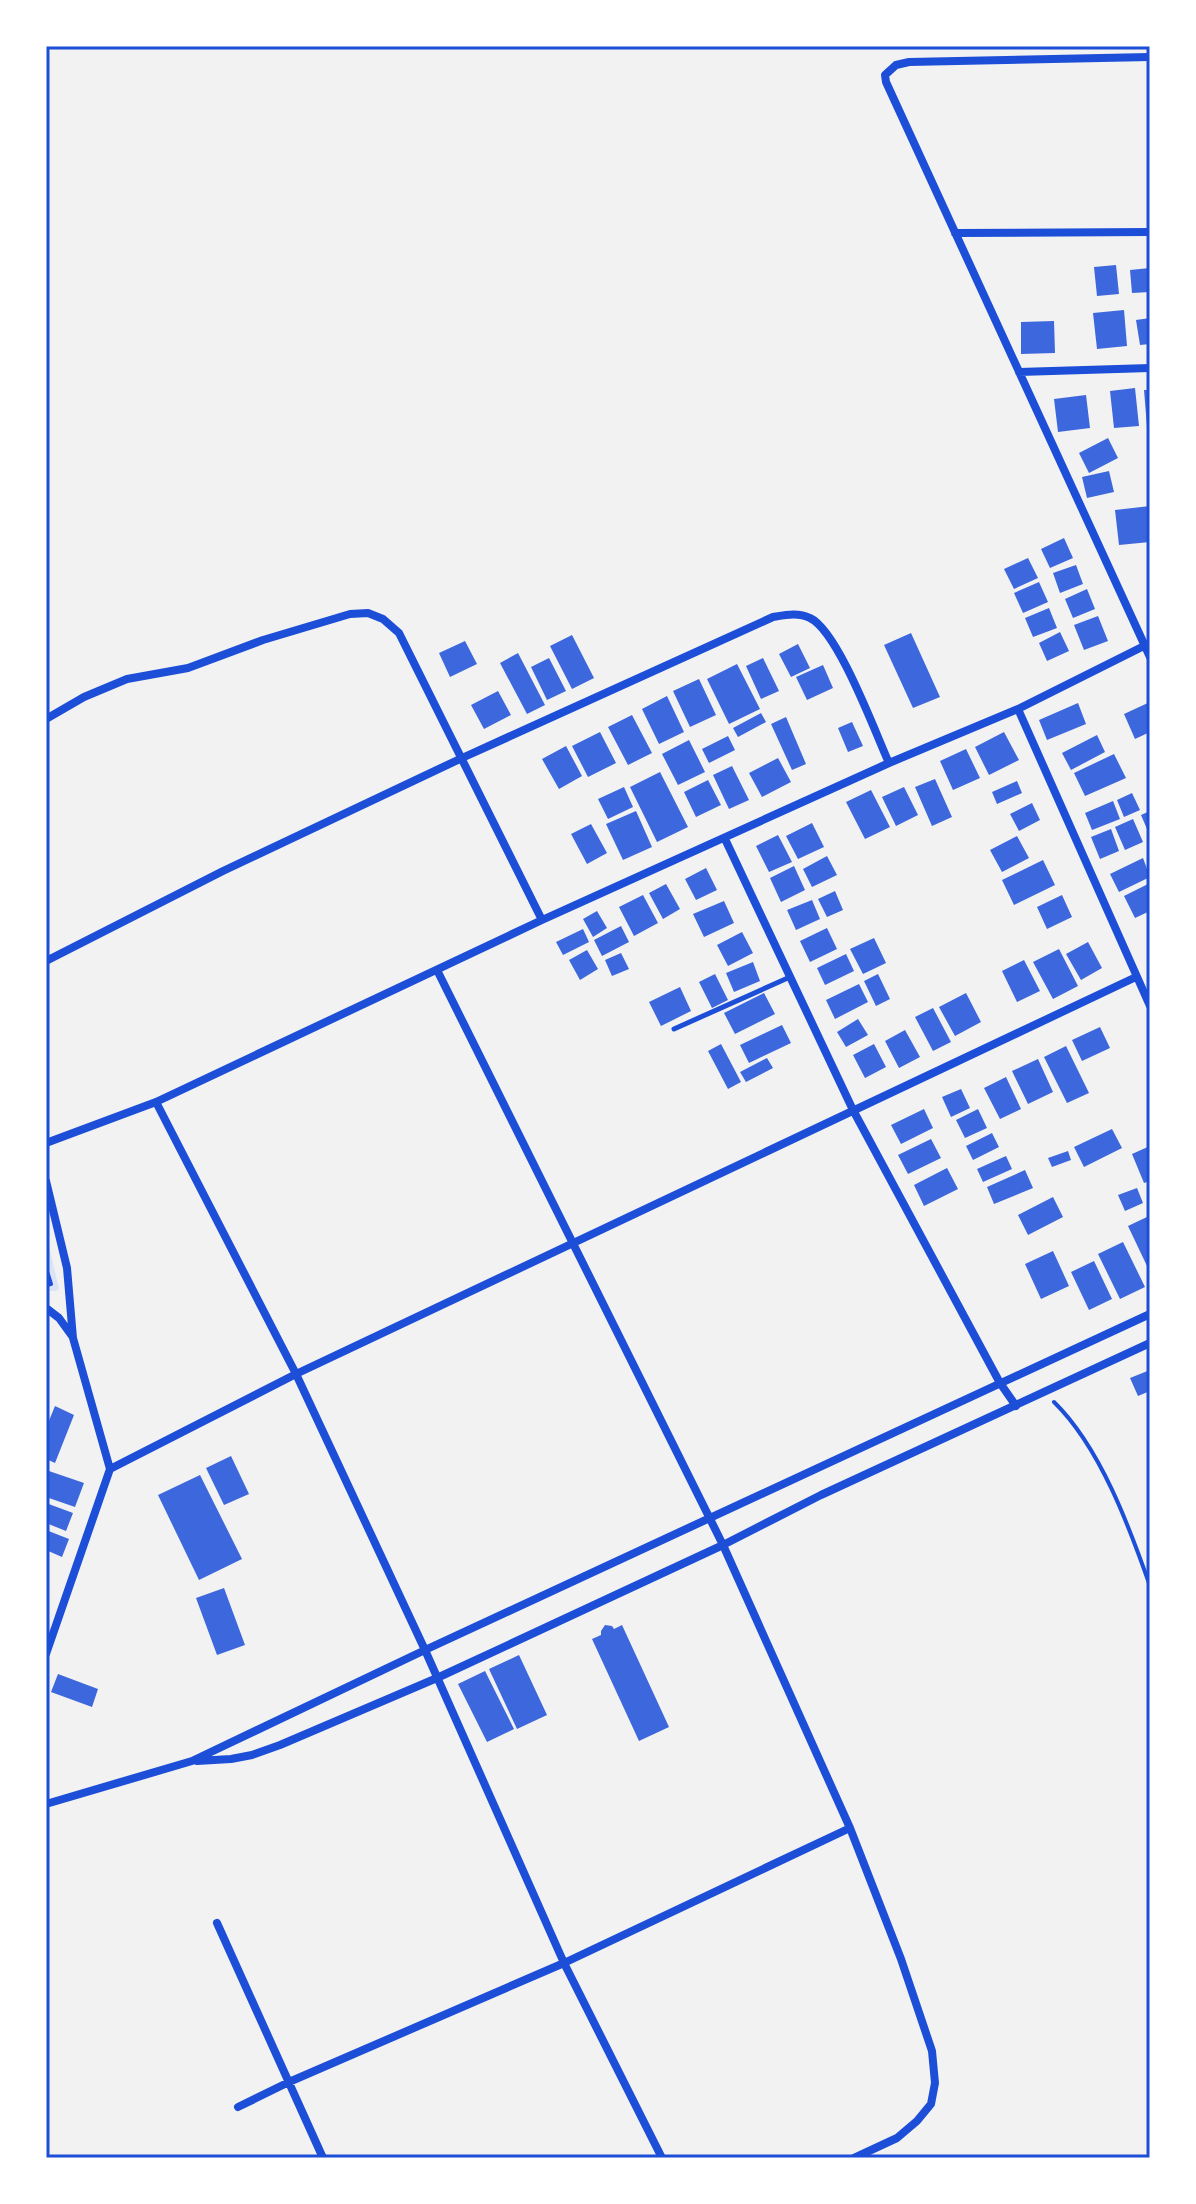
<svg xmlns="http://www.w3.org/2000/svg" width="1196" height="2204" font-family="Signika,sans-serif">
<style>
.green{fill:#dbe4f7}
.building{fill:#3d67dc}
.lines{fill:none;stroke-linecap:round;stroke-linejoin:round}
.path{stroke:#1d4ed8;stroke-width:4}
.service{stroke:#1d4ed8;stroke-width:5}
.minor{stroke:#1d4ed8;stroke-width:8}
.neatline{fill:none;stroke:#1d4ed8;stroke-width:3}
</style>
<rect width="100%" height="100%" fill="#f2f2f2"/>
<!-- green -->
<path class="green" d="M46,1233L59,1289L56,1291H46Z"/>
<!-- building -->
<path class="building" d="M1116,265L1119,294L1097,296L1094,267Z
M1150,268V292L1132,293L1130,270Z
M1124,310L1127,346L1097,349L1093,313Z
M1150,318V344L1140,345L1136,320Z
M1054,321L1055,353L1021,354V322Z
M1135,388L1139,426L1114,428L1110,391Z
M1144,390H1150V427H1147Z
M1086,395L1090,428L1058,432L1054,399Z
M1108,438L1118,458L1089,473L1079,453Z
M1109,471L1114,492L1087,498L1082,477Z
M1150,506V542L1119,545L1115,510Z
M1064,538L1073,558L1050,568L1041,549Z
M1028,558L1038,578L1014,589L1004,569Z
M1076,565L1083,584L1060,593L1053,573Z
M1039,582L1048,602L1023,613L1014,593Z
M1087,589L1095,609L1073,618L1065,599Z
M1049,608L1057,628L1033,637L1025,618Z
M1098,616L1108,641L1084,650L1074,625Z
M1060,632L1069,651L1047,661L1039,643Z
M911,633L940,697L913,708L884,645Z
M572,635L594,678L572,689L550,646Z
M465,641L477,664L450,677L439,653Z
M798,644L810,668L791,677L779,654Z
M518,653L545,705L527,714L500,663Z
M549,658L566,691L547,700L531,667Z
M763,658L779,691L761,699L746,666Z
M737,664L760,709L729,724L707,679Z
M823,665L833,688L807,700L796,677Z
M699,679L716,715L690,727L673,691Z
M498,691L511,715L484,729L471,705Z
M667,696L684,732L659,744L642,709Z
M1150,702V732L1135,739L1124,714Z
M1078,703L1086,724L1047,740L1039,720Z
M761,713L766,722L738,737L733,728Z
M632,715L652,753L628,765L608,727Z
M786,717L806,764L792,770L771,724Z
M852,722L863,746L848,752L838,728Z
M600,732L616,763L588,777L572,746Z
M1004,732L1019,760L989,775L975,747Z
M1097,735L1105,752L1071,770L1062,753Z
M728,736L735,750L709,763L702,749Z
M689,740L705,772L678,785L662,754Z
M566,746L582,776L559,789L542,759Z
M966,749L980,778L953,790L940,761Z
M1114,754L1126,778L1085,796L1074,773Z
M778,758L791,782L762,797L749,773Z
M732,766L749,800L729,809L713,775Z
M660,772L688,827L657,842L630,787Z
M935,779L952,817L932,826L915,787Z
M708,780L721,805L696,817L684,792Z
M1017,781L1022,793L997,804L992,792Z
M624,787L633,807L608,819L598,799Z
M904,787L918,815L896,826L882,797Z
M871,790L890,827L865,839L846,802Z
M1132,793L1140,810L1124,817L1117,800Z
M1113,801L1120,819L1092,830L1085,813Z
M1032,803L1040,820L1019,831L1010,814Z
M636,811L652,847L623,860L606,824Z
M1150,811V836L1141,815Z
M1133,819L1143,842L1125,850L1115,827Z
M812,823L824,847L798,859L786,836Z
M591,824L607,853L587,864L571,834Z
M1111,829L1119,851L1100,859L1091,837Z
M778,835L792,862L769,872L756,846Z
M1017,836L1029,858L1002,872L990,850Z
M827,856L837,875L812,887L803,869Z
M1143,858L1150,877L1119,892L1110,874Z
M1043,860L1055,885L1014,905L1002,880Z
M794,866L805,890L781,902L770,878Z
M706,868L717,890L696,900L685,879Z
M1150,883V911L1135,918L1124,896Z
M666,884L680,909L663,919L649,893Z
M835,891L843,910L827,917L818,899Z
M643,895L658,923L634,936L619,907Z
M1062,895L1072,917L1047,929L1037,907Z
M812,900L820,919L796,930L787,910Z
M724,901L734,923L704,937L693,914Z
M597,911L607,928L593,937L583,919Z
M621,926L629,942L602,956L594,940Z
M827,928L837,949L810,962L800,941Z
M583,929L589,942L563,955L556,942Z
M742,932L753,953L728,966L717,945Z
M874,938L886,963L863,974L850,949Z
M1088,942L1102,968L1081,980L1066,954Z
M1059,949L1078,986L1053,999L1033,962Z
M587,950L598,969L580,980L569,960Z
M621,953L629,969L612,976L605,960Z
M846,954L854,971L825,985L817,968Z
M1024,960L1040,991L1017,1002L1002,971Z
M753,962L760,981L734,992L726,973Z
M715,974L728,1000L712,1008L699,982Z
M878,974L890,999L876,1006L864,981Z
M859,984L868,1002L835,1019L826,1000Z
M680,987L691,1011L661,1026L649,1002Z
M764,993L775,1014L735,1034L724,1013Z
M966,993L981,1022L955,1036L939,1007Z
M933,1008L951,1042L933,1051L915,1017Z
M858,1019L868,1035L846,1047L837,1032Z
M782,1025L791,1043L749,1063L740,1045Z
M1100,1027L1110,1048L1082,1061L1072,1040Z
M905,1030L920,1057L899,1068L885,1041Z
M721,1044L741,1082L728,1089L708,1051Z
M874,1044L886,1067L865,1078L853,1055Z
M1066,1046L1089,1093L1067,1103L1044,1057Z
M767,1058L773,1068L746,1082L740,1072Z
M1038,1059L1053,1092L1028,1104L1012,1071Z
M1006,1077L1021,1109L1000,1119L984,1088Z
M961,1089L970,1108L951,1117L942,1097Z
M924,1109L933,1128L901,1144L891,1125Z
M978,1109L987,1128L965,1138L956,1120Z
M1112,1129L1122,1148L1084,1167L1074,1147Z
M992,1133L999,1147L973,1160L966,1146Z
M931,1139L941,1158L908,1174L898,1155Z
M1150,1146V1181L1144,1183L1132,1154Z
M1068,1151L1071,1160L1052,1167L1048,1158Z
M1006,1156L1012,1169L983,1182L977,1169Z
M947,1168L958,1189L924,1206L914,1185Z
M1025,1170L1033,1188L994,1204L987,1187Z
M1137,1188L1143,1203L1125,1211L1118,1195Z
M1053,1197L1063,1217L1028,1235L1018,1215Z
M1149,1216L1150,1264L1147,1266L1128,1226Z
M1123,1242L1145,1287L1120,1299L1098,1254Z
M1053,1251L1069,1286L1041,1299L1025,1264Z
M1094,1261L1112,1299L1089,1310L1071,1272Z
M1150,1370V1391L1138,1396L1130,1378Z
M55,1406L74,1415L55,1463L46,1459V1428Z
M231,1456L249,1494L224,1505L206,1468Z
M46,1470L84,1483L75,1507L46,1497Z
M200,1475L242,1559L199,1580L158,1495Z
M46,1503L73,1513L66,1531L46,1523Z
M46,1530L69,1539L62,1557L46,1550Z
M224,1588L245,1645L217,1655L196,1598Z
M605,1625L612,1626L614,1629L622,1625L669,1727L639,1741L592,1639L601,1635V1631Z
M519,1655L547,1715L517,1729L489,1669Z
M485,1671L514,1729L487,1742L458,1684Z
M58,1674L98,1689L92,1707L51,1692Z"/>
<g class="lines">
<!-- path -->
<path class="path" d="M46,1268L51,1284L46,1285
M1054,1402C1100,1447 1129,1526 1150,1586"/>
<!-- service -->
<path class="service" d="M674,1029L790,977"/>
<!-- minor -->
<path class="minor" d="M1150,57L909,62L896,65L885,75L886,82L1150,657
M955,233L1150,232
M1019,372L1150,368
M1018,709L1150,1006
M46,719L84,697L127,679L188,668L263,640L350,614L368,613L383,619L399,633L542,920
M725,839L853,1110L1000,1383L1016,1406
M46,961L223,871L462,758L773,617C785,615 798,612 810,618C838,631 875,732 889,763
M437,970L723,1545L850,1828L901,1959L932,2051L935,2083L931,2104L917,2121L897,2138L854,2158
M156,1102L296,1374L425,1650L564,1963L662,2158
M46,1143L156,1102L542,920L889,763L1018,709L1144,646
M46,1181L67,1268L73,1338L110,1469L46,1654
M46,1308L59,1318L72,1336
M110,1469L296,1374L1136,977
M197,1761L231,1759L252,1755L280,1745L437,1678L723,1545L821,1495L1150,1343
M46,1804L192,1761L425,1650L1150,1314
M217,1923L323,2158
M238,2107L289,2082L564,1963L850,1828"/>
</g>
<!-- border -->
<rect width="1196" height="2204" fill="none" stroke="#ffffff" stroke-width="96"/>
<rect x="48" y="48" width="1100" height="2108" class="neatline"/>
</svg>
